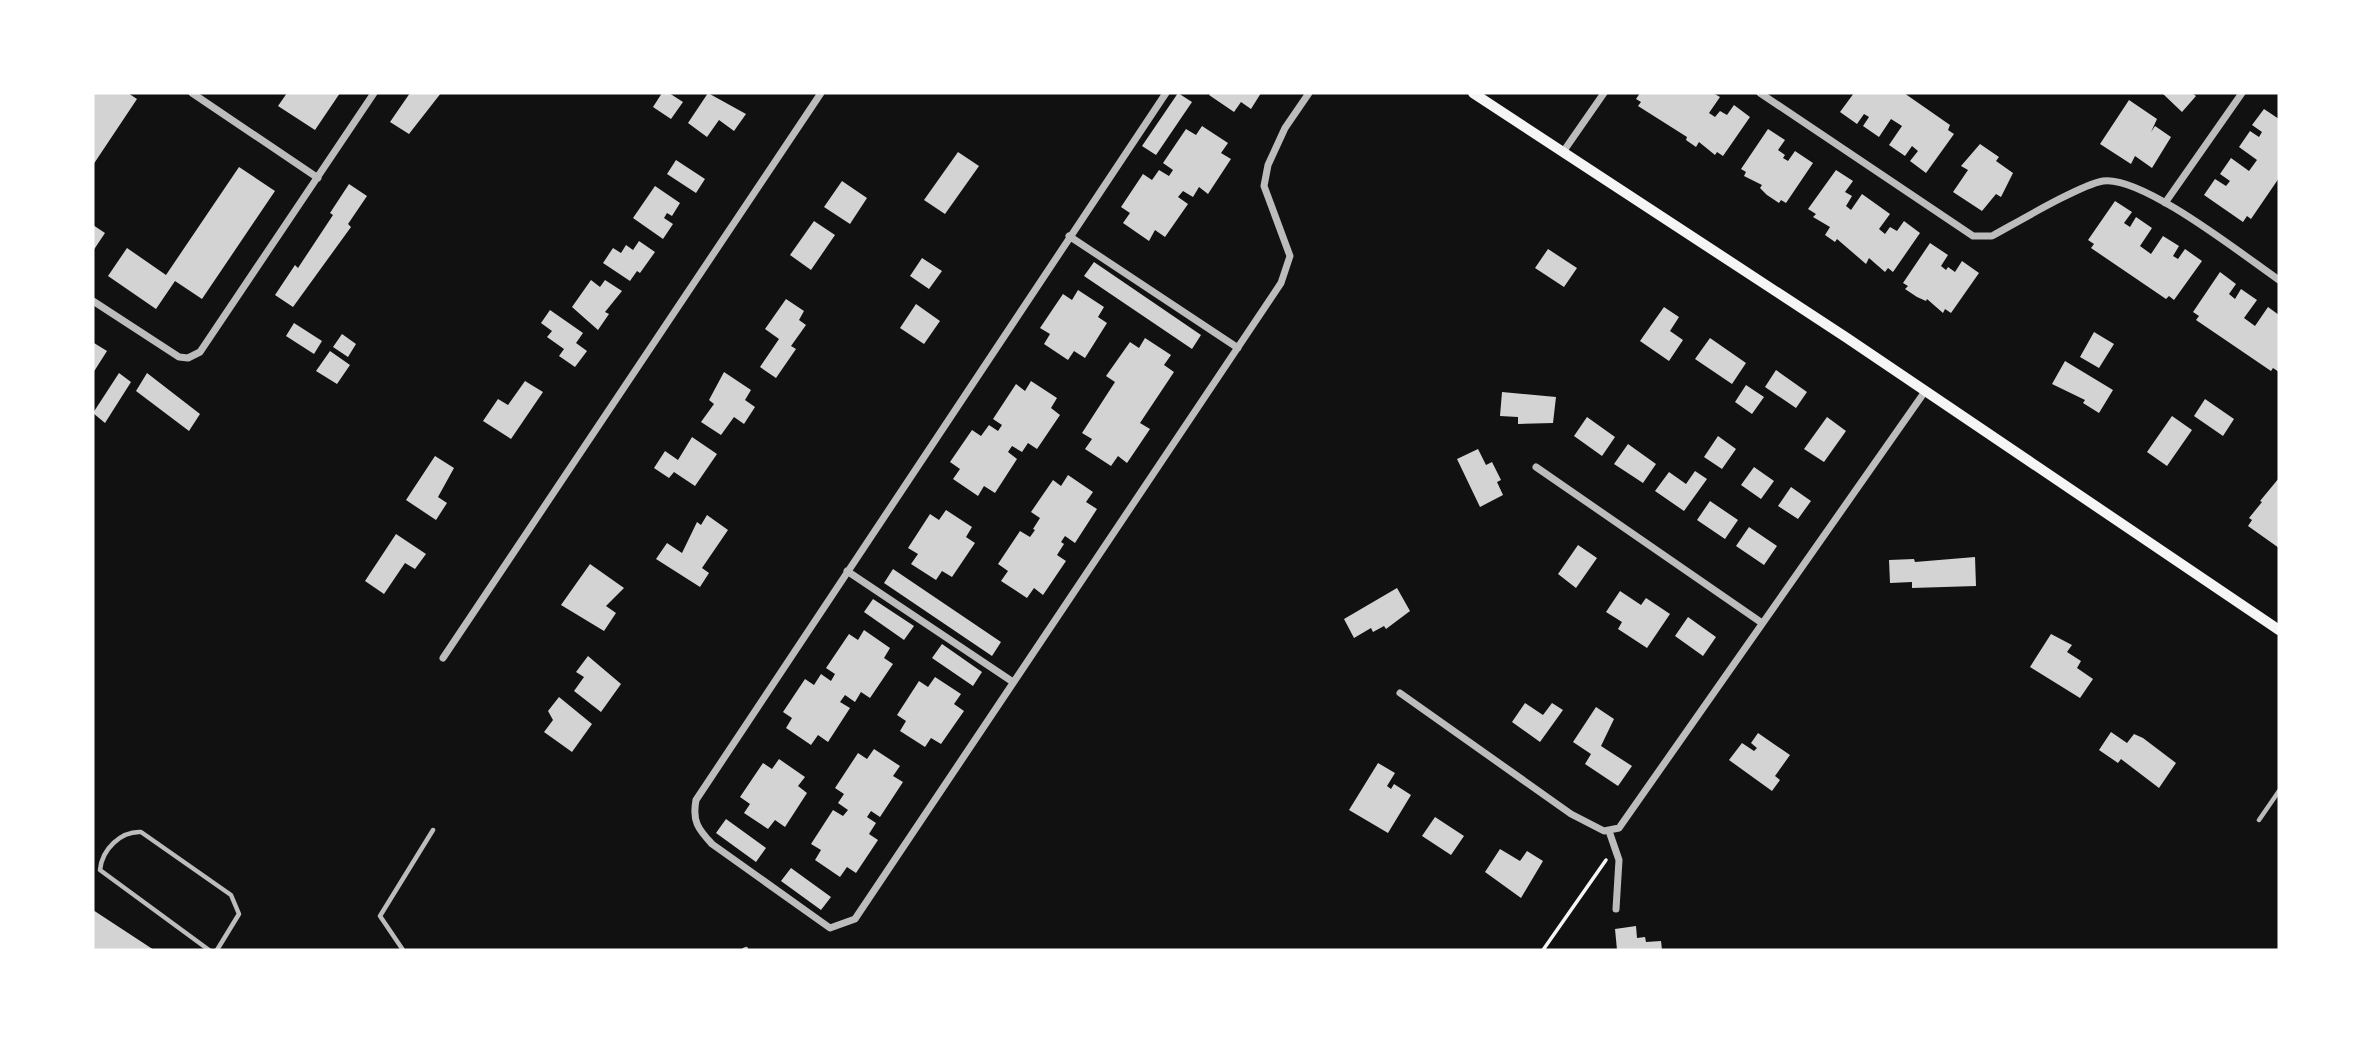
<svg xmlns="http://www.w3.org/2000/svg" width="2372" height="1043" font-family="'Fira Sans',sans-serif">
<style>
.building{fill:#d3d3d3}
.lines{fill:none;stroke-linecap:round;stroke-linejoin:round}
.path{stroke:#f5f5f5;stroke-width:3.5}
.service{stroke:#bcbcbc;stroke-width:4.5}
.minor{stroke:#bcbcbc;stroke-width:7}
.secondary{stroke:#f5f5f5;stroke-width:10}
</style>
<rect width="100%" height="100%" fill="#111"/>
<!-- building -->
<path class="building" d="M93,93H128L137,99L93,165Z
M287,93H340L315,130L278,106Z
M410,93H441L409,134L390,122Z
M662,93H669L683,102L671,119L653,107Z
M708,93L746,114L734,131L719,120L707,137L688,123Z
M1178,93L1192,102L1156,155L1142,146Z
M1211,93H1261L1251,109L1241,102L1234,112L1209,95Z
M1640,93H1713L1720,97L1709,113L1715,117L1720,111L1727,115L1734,105L1750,117L1723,156L1717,152L1715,155L1699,142L1696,147L1686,140L1687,137L1638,106L1641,102L1636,99Z
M1854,93H1904L1950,125L1948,130L1954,134L1926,173L1910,161L1918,151L1912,146L1905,156L1889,145L1902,126L1891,119L1879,137L1863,126L1869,117L1864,114L1857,124L1840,112Z
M2162,93H2192L2196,96L2182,112Z
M2129,100L2157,119L2151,132L2155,126L2171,137L2152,168L2135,156L2131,164L2100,144Z
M2264,109L2279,119V178L2251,219L2247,216L2243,222L2204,195L2215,179L2226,186L2230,181L2220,174L2231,158L2249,171L2257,160L2239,147L2250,131L2259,137L2262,132L2252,125Z
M1202,126L1228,143L1221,153L1231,159L1208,194L1199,187L1193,197L1183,191L1178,197L1188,204L1165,237L1155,230L1149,241L1123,223L1130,213L1121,207L1143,174L1152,180L1159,170L1169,176L1173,170L1163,163L1186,129L1196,135Z
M1768,129L1785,140L1778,150L1785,155L1783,158L1788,161L1795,151L1813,163L1786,203L1781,200L1779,203L1767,195L1760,188L1762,185L1744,176L1746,172L1741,169Z
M1980,144L1999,157L1996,161L2013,173L2001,197L1996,194L1982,211L1953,192L1968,170L1961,166Z
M958,152L979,166L945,214L924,200Z
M676,160L705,179L696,193L667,174Z
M239,167L275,191L202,299L175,281L156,309L108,276L127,248L166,275Z
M1836,170L1853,181L1845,192L1852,196L1846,206L1851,210L1862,194L1890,214L1879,229L1885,234L1890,227L1897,231L1904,221L1920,233L1893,272L1888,268L1885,272L1869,258L1866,264L1837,239L1835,242L1825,235L1830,227L1813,217L1816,214L1808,209Z
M842,181L867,198L850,224L824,207Z
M349,184L367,196L348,224L351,227L293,307L275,295L295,265L298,268L333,215L330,213Z
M655,186L680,203L672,216L667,213L664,218L673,224L663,239L633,218Z
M2115,201L2132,212L2124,223L2130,227L2136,217L2152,228L2140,246L2151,254L2163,236L2179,246L2173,256L2178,259L2185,249L2202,261L2174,300L2169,296L2166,299L2091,248L2094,244L2088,240Z
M814,221L835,235L811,270L790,255Z
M93,225L105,233L93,251Z
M639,241L655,252L640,273L637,271L630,281L603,263L613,248L621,253L626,245L633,250Z
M1930,243L1948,255L1941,266L1946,270L1948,267L1955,272L1962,261L1979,273L1951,313L1945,309L1943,313L1927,299L1926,301L1917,297L1905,289L1908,286L1903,283Z
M1548,249L1577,268L1564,287L1535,268Z
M922,258L942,271L929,289L910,276Z
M1094,262L1201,335L1192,349L1084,276Z
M2220,272L2236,284L2229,294L2235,299L2241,289L2257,300L2244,318L2255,326L2268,307L2279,315V372L2273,368L2271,371L2196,320L2199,316L2193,312Z
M591,280L600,287L605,280L622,291L605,312L609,314L598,330L572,307Z
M1078,290L1104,307L1098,317L1107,323L1085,358L1074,351L1068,360L1044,344L1050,334L1040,328L1063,294L1072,300Z
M786,299L804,311L799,320L806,325L791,346L796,349L776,378L760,367L779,339L765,329Z
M916,304L940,321L924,344L900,328Z
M1664,307L1679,317L1670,331L1683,340L1669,361L1640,341Z
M550,310L583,333L576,343L587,351L575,367L559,356L564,349L547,337L552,331L541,323Z
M294,323L322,341L314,354L286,336Z
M2094,332L2114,344L2099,368L2080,357Z
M342,334L356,344L348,357L333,347Z
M1145,338L1171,355L1164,365L1174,372L1140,423L1150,429L1127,463L1118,456L1111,466L1085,449L1092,439L1082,433L1115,382L1106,376L1130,342L1139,348Z
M1710,338L1746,363L1732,384L1695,359Z
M94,343L107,351L93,373V345Z
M330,351L350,365L337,384L316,371Z
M2065,361L2113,390L2099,413L2083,403L2085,400L2052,384Z
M1776,370L1807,392L1796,408L1765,387Z
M724,372L751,390L745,400L755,407L744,424L734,417L721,435L701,422L714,404L709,400Z
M119,373L131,382L105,423L93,413Z
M147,373L200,414L189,431L136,391Z
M525,381L543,392L511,439L483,421L498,399L508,405Z
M1031,381L1057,398L1051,408L1060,415L1037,449L1028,443L1022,452L1012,446L1008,452L1017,459L995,493L984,486L978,496L953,479L960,469L950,462L972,430L981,436L989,425L998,431L1002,425L993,419L1016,384L1025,391Z
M1746,385L1764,397L1752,414L1735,402Z
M1502,392L1556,397L1553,423L1518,424V417L1500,416Z
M2205,399L2234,419L2223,436L2194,416Z
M2172,416L2192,430L2167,466L2147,452Z
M1587,417L1615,437L1602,456L1574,436Z
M1827,417L1846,431L1824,462L1804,449Z
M1718,436L1736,449L1722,469L1704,457Z
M692,437L717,454L695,486L674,472L669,478L654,468L665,451L678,460Z
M1628,444L1656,464L1643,483L1614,464Z
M1478,449L1486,465L1492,462L1501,480L1497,482L1503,495L1480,507L1457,459Z
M435,456L454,468L438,497L447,503L436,520L406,500Z
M1754,467L1774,481L1761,499L1741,485Z
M1695,471L1707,479L1684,511L1655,491L1669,472L1686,484Z
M1068,475L1093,492L1086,502L1097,509L1075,543L1065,536L1061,542L1064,544L1057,555L1066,561L1043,595L1034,588L1027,598L1001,581L1008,571L998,564L1020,531L1030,537L1035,530L1033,529L1040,518L1031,512L1053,480L1061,486Z
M2279,478V548L2248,526L2252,520L2249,518L2262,502L2260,501Z
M1791,487L1811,501L1798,519L1778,506Z
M1710,501L1738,520L1725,539L1697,520Z
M946,510L972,527L966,537L975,543L952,577L942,571L936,580L911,564L918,554L908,548L930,514L939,520Z
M707,515L728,530L702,568L709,573L700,587L656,559L667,543L682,553L697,522L701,525Z
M1749,527L1777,546L1764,565L1736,546Z
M396,534L426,554L415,569L405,563L384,594L365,581Z
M1578,545L1597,558L1576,588L1558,574Z
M1975,557L1976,586L1912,588V582L1890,583L1889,560L1914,559L1915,562Z
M590,564L624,588L606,606L616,613L604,631L561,605Z
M893,569L1001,642L992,656L884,583Z
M1397,588L1410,611L1386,629L1384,626L1373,632L1371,628L1354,638L1344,619Z
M1620,591L1641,605L1646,598L1670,614L1647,648L1618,629L1622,622L1606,612Z
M873,599L914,626L904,640L864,612Z
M1688,617L1716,637L1703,656L1675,636Z
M864,630L890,648L884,658L893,664L870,698L861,692L855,702L845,695L840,702L850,708L828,742L818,735L811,745L786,728L792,718L783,712L805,679L814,685L821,674L831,681L835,674L826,668L849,634L858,640Z
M2051,634L2072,645L2067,652L2081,661L2077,668L2093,679L2080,698L2030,667Z
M942,644L982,672L973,686L932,658Z
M588,656L621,684L601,712L574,691L584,677L576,672Z
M935,677L961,694L954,704L964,711L941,744L931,738L925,747L900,731L906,721L897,715L919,681L928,687Z
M559,697L592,724L572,752L544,732L553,720L548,711Z
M1525,703L1543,715L1552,703L1563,710L1540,742L1512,722Z
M1596,707L1614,719L1601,746L1632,766L1618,786L1585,764L1591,754L1573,742Z
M2111,732L2127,743L2134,734L2143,738L2176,763L2159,788L2121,759L2118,763L2099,750Z
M1758,733L1790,755L1775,776L1780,780L1772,791L1729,760L1742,743L1754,751L1757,748L1751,743Z
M874,749L900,766L893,776L903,782L880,817L871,811L867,817L876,823L869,834L878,840L856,873L847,867L840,877L815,860L821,850L811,844L833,810L843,816L848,810L838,803L844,794L835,788L858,753L867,759Z
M779,759L805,777L798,786L807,793L785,827L775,820L768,829L744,813L750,804L740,797L763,763L772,769Z
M1378,763L1395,773L1387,786L1391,789L1394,784L1411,795L1388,833L1349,810Z
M1435,817L1464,836L1451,855L1422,836Z
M726,819L766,848L756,862L716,833Z
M1500,849L1520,861L1527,851L1543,861L1521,898L1485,872Z
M791,868L831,897L821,910L781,881Z
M93,910L154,950H93Z
M1636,926L1637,938L1645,937L1646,942L1661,941L1662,950H1617L1615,929Z"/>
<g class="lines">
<!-- path -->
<path class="path" d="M1543,950L1606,860"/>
<!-- service -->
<path class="service" d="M2259,820L2279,791
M209,950L100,870C102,849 121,831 141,832L231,895L239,914L217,950
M403,950L380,916L433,830
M744,950L746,949"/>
<!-- minor -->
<path class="minor" d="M192,93L318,178
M1166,93L696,800C692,821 698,829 712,844L830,928L855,919L1281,283L1290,256L1264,186L1268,165L1285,128L1309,93
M1760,93L1973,236H1992C2016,223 2080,185 2103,181C2142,175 2244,256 2279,280
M1563,152L1604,93
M2165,203L2242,93
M1069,236L1238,348
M93,301L179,357L188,358L200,352L374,93
M1536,467L1762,623
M847,571L1013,682
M443,658L821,93
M1400,693L1571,814L1604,831L1619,828L1926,390
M1609,831L1619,860L1616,909"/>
<!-- secondary -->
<path class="secondary" d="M1473,93L1847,338L2279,630"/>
</g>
<!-- border -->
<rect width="2372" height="1043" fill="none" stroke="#ffffff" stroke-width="189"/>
</svg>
